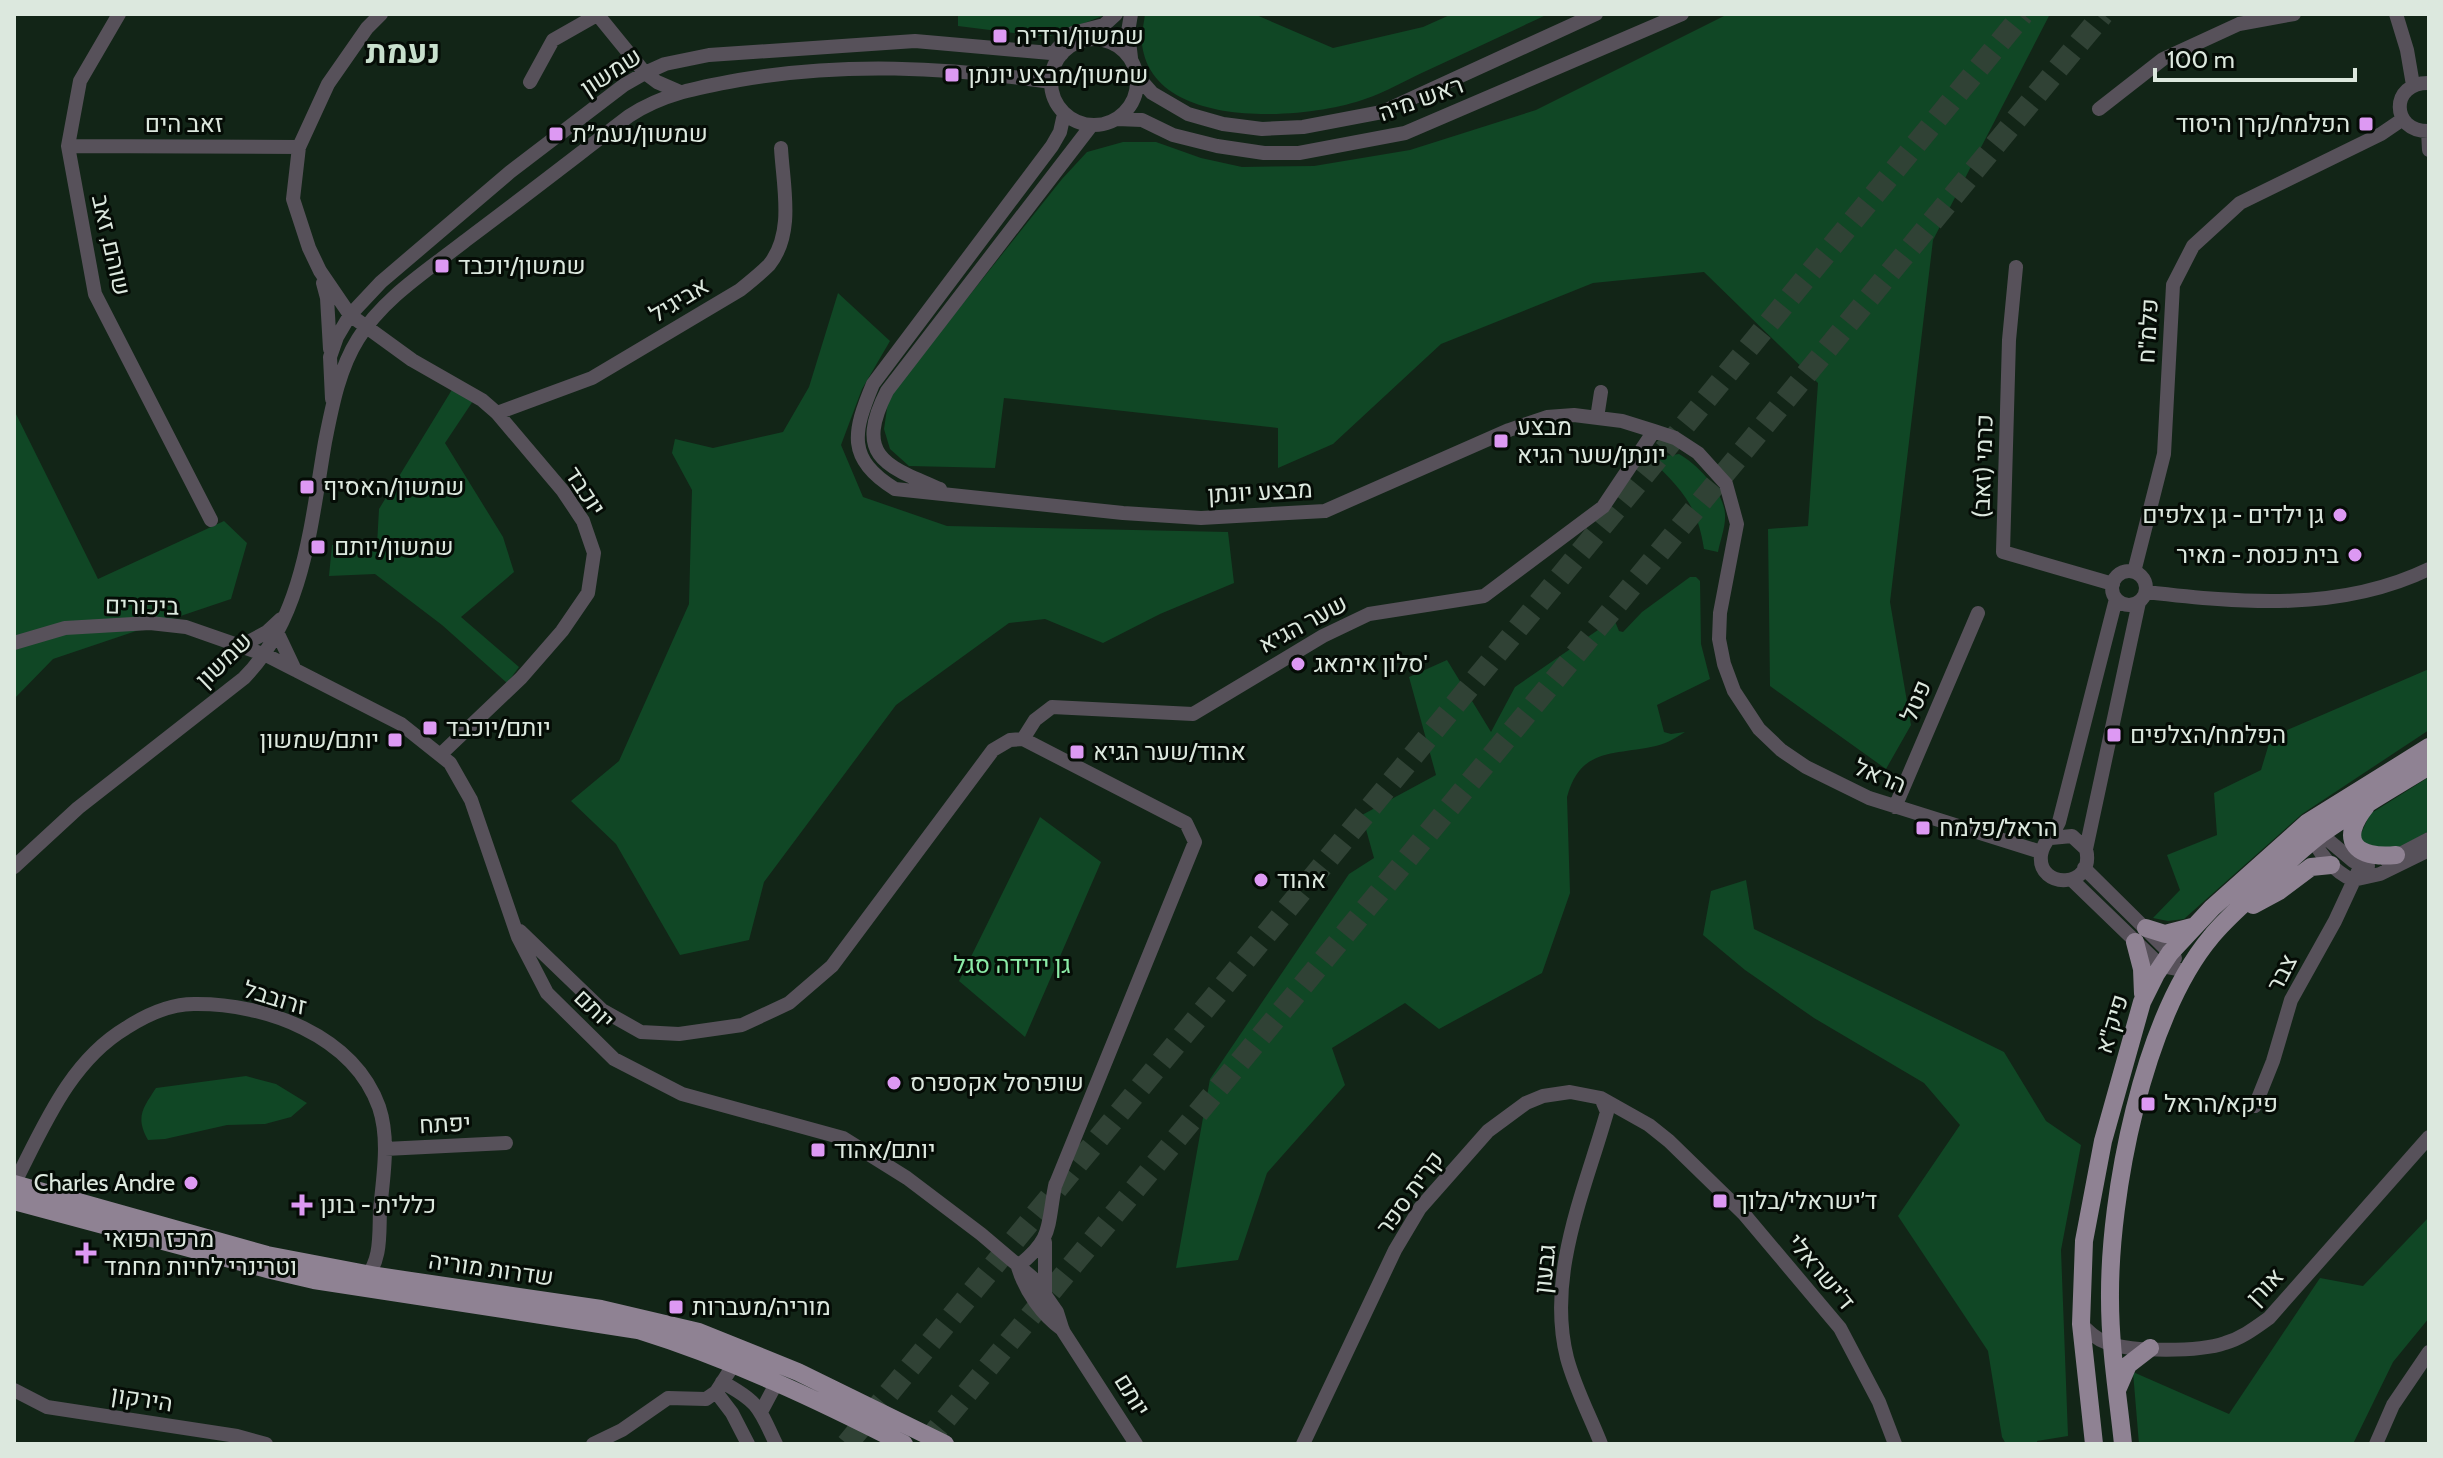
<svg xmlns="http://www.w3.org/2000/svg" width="2443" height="1458" font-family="Cabin,Heebo,sans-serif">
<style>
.green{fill:#104725}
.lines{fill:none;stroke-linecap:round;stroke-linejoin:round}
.highway-tunnel{stroke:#304235;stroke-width:22;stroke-dasharray:22 11;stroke-linecap:butt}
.minor{stroke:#57515a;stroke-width:14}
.major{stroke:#8f8293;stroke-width:18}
.poi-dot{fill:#dd99f3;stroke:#050c06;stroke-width:3}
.labels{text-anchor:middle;stroke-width:6;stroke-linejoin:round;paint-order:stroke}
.poi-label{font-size:24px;fill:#dce8de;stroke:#050c06;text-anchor:start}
.street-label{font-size:24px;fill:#dce8de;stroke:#050c06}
.park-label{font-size:24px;fill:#8ceca7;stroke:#050c06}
.district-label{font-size:32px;font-weight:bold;fill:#c8e0cd;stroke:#050c06}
</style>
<rect width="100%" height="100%" fill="#122517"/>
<!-- green -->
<path class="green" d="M958,14H1108L1050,36H1037L958,26Z
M1145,14H1254L1333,48L1423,27L1452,14H1548C1508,33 1467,52 1426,71C1406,80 1386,92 1365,99C1307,120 1152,132 1142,44C1141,35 1144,23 1145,14Z
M1728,14H2050L1933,240L1890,602L1911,725L1886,769L1770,686L1768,529L1808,526L1818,383L1704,272L1593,283L1441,344L1333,444L1278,468V428L1004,398L995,468L909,466L890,449L884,429L888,402L902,380L1062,179L1087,152L1123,142H1156L1201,158L1242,167L1314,166L1410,150L1536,110Z
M838,293L890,341L862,389L841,445L863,497L947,526L1228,532L1234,583L1160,614L1103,643L1045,619L1009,623L896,705L764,882L749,940L680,955L616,844L571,801L619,761L689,604L692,490L672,453L675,439L713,448L783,432L809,387Z
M453,388L473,401L445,443L503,537L514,572L461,617L519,667L507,683L442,625L375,574L329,576L332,545H377L379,509Z
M14,410L98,579L224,521L247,543L231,599L53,659L14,699Z
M1679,454C1697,464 1724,492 1725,514C1726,526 1720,541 1718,552L1704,549C1697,503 1681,490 1650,458Z
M1690,577H1696L1700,581L1701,644L1710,679L1657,705L1664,732L1671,734L1685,732C1674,739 1664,745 1651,747C1611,755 1580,749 1567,797L1570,893L1542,973L1439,1029L1405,1003L1332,1048L1345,1085L1267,1173L1238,1260L1176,1268L1210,1079L1349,874L1374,858L1362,815L1436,775L1409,677L1447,660L1491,732L1515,687L1614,619L1619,631L1623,632L1642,612Z
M2429,669V730L2302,814L2184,919L2168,921L2153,918L2180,890L2167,855L2217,835L2214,793L2261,770L2271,737Z
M2429,777V831L2394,851L2370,850L2359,838L2370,814Z
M1040,817L1101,862L1025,1037L959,981Z
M1746,880L1754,929L2004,1052L2046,1121L2081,1145L2061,1250L2068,1436L2037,1441V1444H2006L2002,1437L1988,1351L1898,1216L1960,1125L1924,1083L1814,1018L1745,970L1703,935L1711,891Z
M246,1076L276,1084L307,1103L291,1117L265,1124L227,1125L165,1139L148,1140C135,1117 143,1108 156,1088Z
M2429,1217V1318L2393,1362L2353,1444H2139L2133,1372L2229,1414L2320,1278L2363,1286Z"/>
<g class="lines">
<!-- highway-tunnel -->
<path class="highway-tunnel" d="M847,1444L2023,14
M925,1444L2103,14"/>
<!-- minor -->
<path class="minor" d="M119,14L80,81L68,146L95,294L211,520
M381,14L367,28L328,84L299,147L293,199L309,248L320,271L350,315L412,360L482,400L497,413L563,491L583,521L594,553L588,593L562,631L521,678L440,755
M597,14L645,73L657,82L680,92
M1131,14L1128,32L1131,58
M2396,14L2407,50L2413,85
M1051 82a43 43 0 1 1 86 0a43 43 0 1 1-86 0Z
M1057,49L1073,33L1104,25L1116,14
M1137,76L1152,93L1188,114L1223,124L1262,129L1303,127L1382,112L1596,14
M530,82L553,40L597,15
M2429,83C2390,82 2390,132 2429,131
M2099,109L2163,59L2239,24L2294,14
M1064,114L1060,132L1052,146L873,384C853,432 846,459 895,489L1123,513L1201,518L1325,511L1509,430L1547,417L1574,415L1622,421L1654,431L1675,438L1698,453L1726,484L1737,524L1720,613L1719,639L1724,664L1734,691L1759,729L1781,750L1806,767L1869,798L2041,852
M1117,119L1142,120L1173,135L1217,146L1264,153H1299L1405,133L1682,14
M2428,131L2429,150
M68,146L299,147
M2016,267L2009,340L2003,552L2113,584
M323,283L327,298L330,349
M332,399L330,357L337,337L350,315L381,282L510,172L624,85L645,73L665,64L709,55L915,41L1062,54
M497,413L592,378L740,290C750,282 760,274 769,265C795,233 783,186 781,148
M1597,418L1601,392
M940,489C885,466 854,456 887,391L1091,126
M2112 588a17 17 0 1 1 34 0a17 17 0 1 1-34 0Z
M2134,572L2164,454L2173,285L2193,246L2240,203L2381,134L2403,119
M2146,592C2241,603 2340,612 2429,569
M278,634L295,670
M14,643L65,628L150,623L186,627L266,655L401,724L450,763L471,800L518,937L547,993L614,1059L682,1094L843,1138L907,1178L981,1234L1034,1279L1057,1312L1063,1331L1136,1444
M243,645L267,632L281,619
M1023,739L1035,720L1052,707L1193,714L1323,636L1369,614L1484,596L1603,507L1654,431
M1895,807L1978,613
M2314,828L2353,861L2368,866
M2310,831C2316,851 2334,872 2353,880L2380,874L2429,850
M2051,838L2072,836L2086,849C2096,889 2037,890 2041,855C2042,843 2054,833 2059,822L2116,599
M2086,849L2139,602
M2387,861L2429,839
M14,867L78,808L244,678C304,617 311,523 325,442C332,407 339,369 358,339C383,298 428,270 465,241C520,200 574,158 629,116C662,94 700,87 739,80C843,62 946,67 1051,82
M2084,868L2175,958
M2072,880L2161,966L2187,971
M520,931L602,1010L641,1032L679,1034L742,1025L789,1003L832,966L993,750L1010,740L1023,739L1186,823L1195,842L1055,1186C1047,1227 1053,1239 1018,1266
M2255,1106L2273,1061L2291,1000L2335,921L2361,865
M385,1149L506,1143
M14,1184C43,1128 69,1062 126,1028C146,1015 169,1004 194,1004C265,1003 353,1035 379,1107C390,1140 383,1177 380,1210C379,1233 382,1262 364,1279
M1018,1267C1025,1291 1042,1315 1063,1330
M1045,1293V1242
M2081,1324C2089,1332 2096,1339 2107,1343C2132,1352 2200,1352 2225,1343C2242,1338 2255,1328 2269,1318L2429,1137
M741,1359L734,1364L716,1392L732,1413L748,1444
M722,1382C759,1402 759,1408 776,1444
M14,1390L47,1407L237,1436L266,1444
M761,1412L777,1382
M593,1444L622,1430L668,1398L706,1399L716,1392
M1303,1444L1395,1250L1420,1208L1488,1131L1526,1103L1543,1096L1570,1092L1601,1098L1649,1125L1669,1141L1744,1214L1840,1328L1879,1402L1895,1444
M1601,1444C1590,1416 1575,1388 1567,1358C1546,1275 1585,1190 1607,1112L1601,1098
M2376,1444L2393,1405L2429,1352"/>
<!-- major -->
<path class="major" d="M2366,806C2337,842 2357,859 2396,855
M2253,905L2279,891L2311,867L2331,865
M2146,928L2165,934L2192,927
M2135,942L2142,969L2143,994
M14,1184L267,1255L377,1276L601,1309L699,1332L798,1372L945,1444
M14,1201L271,1270L314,1280L638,1330C731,1359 818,1400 904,1444
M2118,1388L2128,1365L2150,1348
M2094,1444L2081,1324L2084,1241L2103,1141L2142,1002L2156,974L2170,953L2212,908L2307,823L2429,747
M2123,1444C2118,1396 2110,1348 2110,1299C2109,1195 2143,1018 2211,937C2223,922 2239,908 2254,894C2276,874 2297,852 2321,834C2356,809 2393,788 2429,766"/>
</g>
<!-- markers -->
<g class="poi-dot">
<rect x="992" y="28" width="16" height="16" rx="4"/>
<rect x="944" y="67" width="16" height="16" rx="4"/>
<rect x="2358" y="116" width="16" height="16" rx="4"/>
<rect x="548" y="126" width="16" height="16" rx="4"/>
<rect x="434" y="258" width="16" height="16" rx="4"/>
<rect x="1493" y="433" width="16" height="16" rx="4"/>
<rect x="299" y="479" width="16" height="16" rx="4"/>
<circle cx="2340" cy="515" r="8"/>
<rect x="310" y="539" width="16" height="16" rx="4"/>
<circle cx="2355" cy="555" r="8"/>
<circle cx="1298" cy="664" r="8"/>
<rect x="422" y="720" width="16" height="16" rx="4"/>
<rect x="2106" y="727" width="16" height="16" rx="4"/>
<rect x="387" y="732" width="16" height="16" rx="4"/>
<rect x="1069" y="744" width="16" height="16" rx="4"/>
<rect x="1915" y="820" width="16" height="16" rx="4"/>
<circle cx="1261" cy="880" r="8"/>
<circle cx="894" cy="1083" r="8"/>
<rect x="2140" y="1096" width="16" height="16" rx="4"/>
<rect x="810" y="1142" width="16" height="16" rx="4"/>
<circle cx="191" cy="1183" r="8"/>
<rect x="1712" y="1193" width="16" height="16" rx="4"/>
<path d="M298 1193h8v8h8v8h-8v8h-8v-8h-8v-8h8z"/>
<path d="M82 1241h8v8h8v8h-8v8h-8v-8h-8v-8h8z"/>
<rect x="668" y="1299" width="16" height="16" rx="4"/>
</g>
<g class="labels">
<!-- poi labels -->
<g class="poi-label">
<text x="1016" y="44">שמשון/ורדיה</text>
<text x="968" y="83">שמשון/מבצע יונתן</text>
<text x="2350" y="132" text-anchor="end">הפלמח/קרן היסוד</text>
<text x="572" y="142">שמשון/נעמ״ת</text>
<text x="458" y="274">שמשון/יוכבד</text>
<text x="1517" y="435">מבצע<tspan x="1517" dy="28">יונתן/שער הגיא</tspan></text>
<text x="323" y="495">שמשון/האסיף</text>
<text x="2324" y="523" text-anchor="end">גן ילדים - גן צלפים</text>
<text x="334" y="555">שמשון/יותם</text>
<text x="2339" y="563" text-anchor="end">בית כנסת - מאיר</text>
<text x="1314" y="672">סלון אימאג'</text>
<text x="446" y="736">יותם/יוכבד</text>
<text x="2130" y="743">הפלמח/הצלפים</text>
<text x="379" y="748" text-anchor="end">יותם/שמשון</text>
<text x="1093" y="760">אהוד/שער הגיא</text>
<text x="1939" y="836">הראל/פלמח</text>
<text x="1277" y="888">אהוד</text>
<text x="910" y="1091">שופרסל אקספרס</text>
<text x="2164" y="1112">פיקא/הראל</text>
<text x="834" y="1158">יותם/אהוד</text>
<text x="175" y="1191" text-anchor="end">Charles Andre</text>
<text x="1736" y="1209">ד׳ישראלי/בלוך</text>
<text x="320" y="1213">כללית - בונן</text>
<text x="104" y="1247">מרכז רפואי<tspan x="104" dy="28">וטרינרי לחיות מחמד</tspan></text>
<text x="692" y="1315">מוריה/מעברות</text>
</g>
<!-- street labels -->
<g class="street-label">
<text transform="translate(611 72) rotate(-33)" y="8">שמשון</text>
<text transform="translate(1421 99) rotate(-20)" y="8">ראש מיה</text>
<text x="184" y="132">זאב הים</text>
<text transform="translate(111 245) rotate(77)" y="8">שוהם, זאב</text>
<text transform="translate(679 300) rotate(-31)" y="8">אביגיל</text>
<text transform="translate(2148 331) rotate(-87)" y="8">פלמ"ח</text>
<text transform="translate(1983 466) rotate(-88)" y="8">כרמי (זאב)</text>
<text transform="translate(585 491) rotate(57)" y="8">יוכבד</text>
<text transform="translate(1260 492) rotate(-3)" y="8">מבצע יונתן</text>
<text transform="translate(142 606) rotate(1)" y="8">ביכורים</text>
<text transform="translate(1303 624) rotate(-28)" y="8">שער הגיא</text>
<text transform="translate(224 660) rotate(-44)" y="8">שמשון</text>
<text transform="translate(1916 701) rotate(-67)" y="8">פטל</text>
<text transform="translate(1880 776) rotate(22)" y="8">הראל</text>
<text transform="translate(2282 973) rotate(-63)" y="8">צבר</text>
<text transform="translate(275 998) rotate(17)" y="8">זרובבל</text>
<text transform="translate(594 1009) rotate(44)" y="8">יותם</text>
<text transform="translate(2112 1024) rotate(-73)" y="8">פיק"א</text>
<text transform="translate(445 1124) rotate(-3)" y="8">יפתח</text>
<text transform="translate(1410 1193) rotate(-54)" y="8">קרית ספר</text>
<text transform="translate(491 1269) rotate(8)" y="8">שדרות מוריה</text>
<text transform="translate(1545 1269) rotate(-84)" y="8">גבעון</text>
<text transform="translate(1821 1272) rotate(50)" y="8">ד'ישראלי</text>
<text transform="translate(2265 1287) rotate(-46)" y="8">אורן</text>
<text transform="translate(1132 1395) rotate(58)" y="8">יותם</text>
<text transform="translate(142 1399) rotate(9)" y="8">הירקון</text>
</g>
<!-- park labels -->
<g class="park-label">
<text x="1012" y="973">גן ידידה סגל</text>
</g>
<!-- district labels -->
<g class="district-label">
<text x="403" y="63">נעמת</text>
</g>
</g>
<!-- border -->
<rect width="2443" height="1458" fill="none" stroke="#dce8de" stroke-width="32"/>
<!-- scale -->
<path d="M2155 68v12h200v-12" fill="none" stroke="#dce8de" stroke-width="4"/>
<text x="2167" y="68" font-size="24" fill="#dce8de" stroke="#050c06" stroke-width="6" paint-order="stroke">100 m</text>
</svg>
